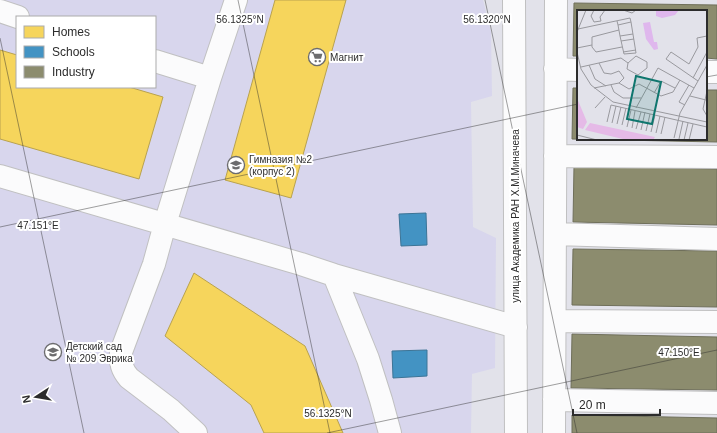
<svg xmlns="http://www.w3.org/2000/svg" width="717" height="433" font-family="Helvetica,sans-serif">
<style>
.education{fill:#d8d6ed;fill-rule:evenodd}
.homes{fill:#f6d55c;stroke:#b9a24e}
.schools{fill:#4393c3;stroke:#3c7496}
.industry{fill:#8c8c6e;stroke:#6f6f5a}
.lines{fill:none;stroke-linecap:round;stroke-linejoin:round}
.minor-casing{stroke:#c0c0c1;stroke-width:24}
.minor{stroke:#fbfbfc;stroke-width:22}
.ticks{fill:none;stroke:#2c2c2c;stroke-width:1;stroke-opacity:0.45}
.labels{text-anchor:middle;stroke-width:4;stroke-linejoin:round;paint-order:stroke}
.poi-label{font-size:10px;fill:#2c2c2c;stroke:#fff;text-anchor:start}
.street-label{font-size:10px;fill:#2c2c2c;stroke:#fff}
.inset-road{fill:none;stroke:#99999e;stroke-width:1}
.view{fill:#0f766e;fill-opacity:0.15;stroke:#0f766e;stroke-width:2}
.inset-edge{fill:none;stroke:#2c2c2c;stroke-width:2}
.ticks-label{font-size:10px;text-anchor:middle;fill:#2c2c2c;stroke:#fff;stroke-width:4;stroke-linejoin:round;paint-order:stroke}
</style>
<rect width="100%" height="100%" fill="#e2e2ea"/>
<!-- education -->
<path class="education" d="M0,0H483L491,32L492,96L471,102L473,227L496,238L495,368L472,374L471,433H0ZM17,17H155V87H17Z"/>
<!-- homes -->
<path class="homes" d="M275,0H346L291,198L225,180Z
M0,50L17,55V87H129L163,97L139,179L0,139Z
M194,273L305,346L343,433H264L251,405L165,336Z"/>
<!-- schools -->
<path class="schools" d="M426,213L427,245L401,246L399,214Z
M427,350V376L393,378L392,351Z"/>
<!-- industry -->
<path class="industry" d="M574,3L717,5V59L706,58V11H578V56H573Z
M573,88H578V139H706V90H717V142L572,139Z
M574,166L717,169V225L573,222Z
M573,249L717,251V307L572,305Z
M572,334L717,337V390L571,388Z
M572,415L717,418V433H572Z"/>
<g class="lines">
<!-- minor casing -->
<g class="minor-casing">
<path id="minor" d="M514,0L516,433
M0,11L18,17
M155,61L210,78
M555,69L578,70
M706,72H717
M555,156L717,157
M0,176L301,264L334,275L516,327
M555,234L717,239
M334,275L368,359L381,400L390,433
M555,321L717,322
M554,400L717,403
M196,433L171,410L129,378C122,370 120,363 121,352L154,264L165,224L210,78L236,0
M554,433L556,0"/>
</g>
<!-- minor -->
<use href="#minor" class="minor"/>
</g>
<!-- ticks -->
<path class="ticks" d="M238,0L330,433M485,0L577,433M0,38L84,433M706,77L717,75M0,227L578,104M327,433L717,350"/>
<!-- icons -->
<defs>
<g id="supermarket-ring" transform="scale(0.9)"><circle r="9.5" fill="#fff" stroke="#6c6c6e" stroke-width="1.5"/><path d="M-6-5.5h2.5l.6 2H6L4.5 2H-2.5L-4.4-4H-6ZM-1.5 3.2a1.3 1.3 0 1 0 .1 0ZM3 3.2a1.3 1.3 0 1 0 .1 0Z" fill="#6c6c6e"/></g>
<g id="school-ring" transform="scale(0.9)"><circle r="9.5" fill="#fff" stroke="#6c6c6e" stroke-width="1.5"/><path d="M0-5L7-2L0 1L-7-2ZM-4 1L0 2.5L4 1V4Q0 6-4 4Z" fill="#6c6c6e"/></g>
</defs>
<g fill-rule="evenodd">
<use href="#supermarket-ring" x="317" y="57"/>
<use href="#school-ring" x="236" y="165"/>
<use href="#school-ring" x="53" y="352"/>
</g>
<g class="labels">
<!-- poi labels -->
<g class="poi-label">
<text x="330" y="61">Магнит</text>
<text x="249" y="163">Гимназия №2<tspan x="249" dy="12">(корпус 2)</tspan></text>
<text x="66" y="350">Детский сад<tspan x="66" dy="12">№ 209 Эврика</tspan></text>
</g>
<!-- street labels -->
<g class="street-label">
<text transform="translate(515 216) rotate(-90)" y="4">улица Академика РАН Х.М.Миначева</text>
</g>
</g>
<!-- overview -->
<g transform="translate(577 10)">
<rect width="130" height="130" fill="#e2e2ea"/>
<path d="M0,88L10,112L6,119L0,117ZM13,113L78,127L76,130H50L8,120Z" fill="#e5bae7"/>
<path d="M79,0H102L98,5L85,8L79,6ZM73,12L77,32H80L81,39L77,40L69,29L66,13Z" fill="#dfb7ed"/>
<path class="inset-road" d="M17,0L14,6L17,12L24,11L23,7L28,0M46,0L55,3L59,0M40,11L41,15L43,26L47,44L59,43L54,12L41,15M1,19L53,8L54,12M42,20L15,27V37L19,42L45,37M0,22L9,0M43,26L56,24M44,31L57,29M0,38L15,35M0,42L4,59L14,75L36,92L130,112M46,42L59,40M12,55L18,69L29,76M4,57L44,48L51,53L59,46L70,52V58L61,65L50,59L51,53M116,68L130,42M121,71L89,49L94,42L112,54L121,37L120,28L130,26M42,73L52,79L62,74L84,86L96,82L103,70M34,75L37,82L46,88H64M17,78L42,73L47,68L42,61L34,64L27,63L22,53M130,81L126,99L130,106M77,83L84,71L98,78M113,86L129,90M108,95L102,92L112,75M18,98L28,87M59,98L81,58L117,78M30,112L34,95L130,117M35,113L39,96M40,114L44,97M45,115L49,98M50,117L54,100M55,118L58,101M59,119L64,102M64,120L68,102M69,121L73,104M74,122L78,105M79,123L83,106M84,124L88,107M0,125L20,130M97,128L103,103L130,55M102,129L106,111M107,130L111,113M112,130L116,114"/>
<path class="view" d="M59,66L84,72L75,114L50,109Z"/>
<rect width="130" height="130" class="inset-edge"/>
</g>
<g class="ticks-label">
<text x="240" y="23">56.1325°N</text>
<text x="487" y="23">56.1320°N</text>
<text x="38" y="229">47.151°E</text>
<text x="679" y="356">47.150°E</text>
<text x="328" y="417">56.1325°N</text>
</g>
<!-- legend -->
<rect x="16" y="16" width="140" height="72" fill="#ffffff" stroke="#ababab"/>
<rect x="24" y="26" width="20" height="12" fill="#f6d55c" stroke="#ababab"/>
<text x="52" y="36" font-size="12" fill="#2c2c2c">Homes</text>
<rect x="24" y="46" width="20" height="12" fill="#4393c3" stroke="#ababab"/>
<text x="52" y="56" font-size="12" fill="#2c2c2c">Schools</text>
<rect x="24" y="66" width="20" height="12" fill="#8c8c6e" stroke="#ababab"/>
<text x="52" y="76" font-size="12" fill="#2c2c2c">Industry</text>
<!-- north arrow -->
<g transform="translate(36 397) rotate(258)" stroke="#ffffff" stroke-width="3" paint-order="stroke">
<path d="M0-3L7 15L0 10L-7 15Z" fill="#2c2c2c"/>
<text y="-6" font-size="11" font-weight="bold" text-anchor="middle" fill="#2c2c2c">N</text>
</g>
<!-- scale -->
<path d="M573 409v6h87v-6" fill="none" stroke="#2c2c2c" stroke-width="2"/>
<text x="579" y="409" font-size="12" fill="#2c2c2c" stroke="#ffffff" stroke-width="3" paint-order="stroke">20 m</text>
</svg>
